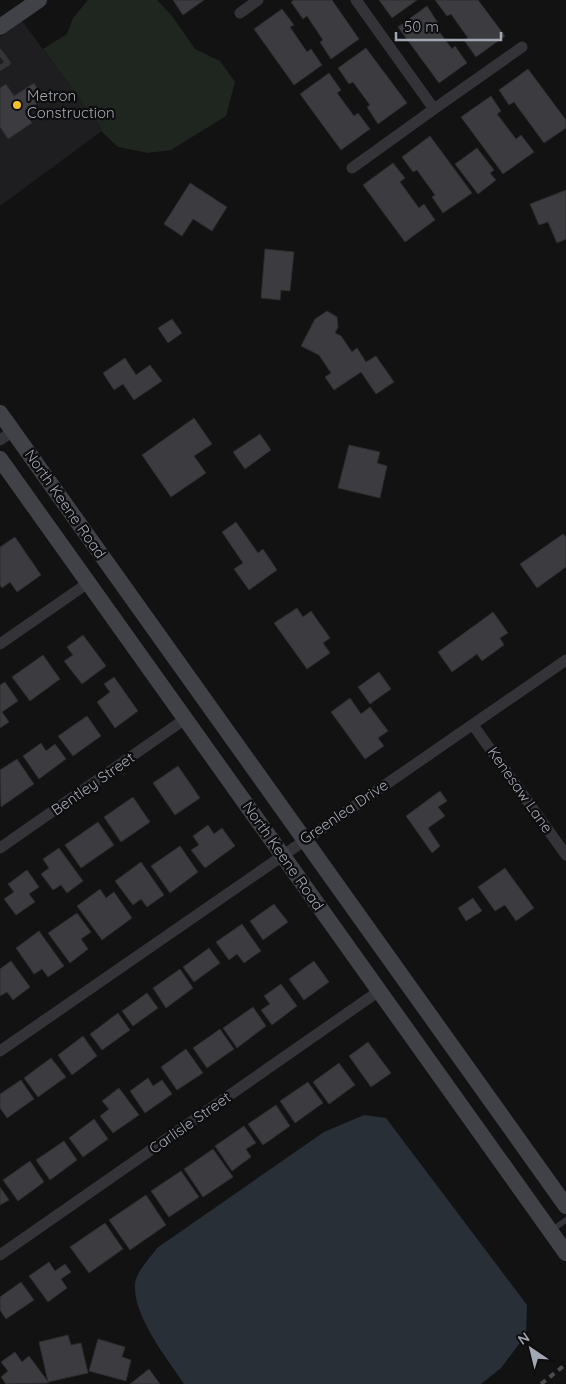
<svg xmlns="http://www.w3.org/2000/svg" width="566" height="1384" font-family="Quicksand,sans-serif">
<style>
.built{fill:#1e1e20}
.green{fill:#1e261f}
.water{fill:#282f37}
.building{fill:#3c3c40;stroke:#2c2c2f}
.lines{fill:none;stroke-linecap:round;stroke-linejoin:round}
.lane{stroke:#333338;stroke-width:5.5}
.street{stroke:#333338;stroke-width:11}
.secondary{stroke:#414248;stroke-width:16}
.rail{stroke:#4a4b51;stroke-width:4;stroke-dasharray:6 5;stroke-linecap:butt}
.poi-dot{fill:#f2c02b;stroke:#0d0d0e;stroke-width:2}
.labels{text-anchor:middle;stroke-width:4.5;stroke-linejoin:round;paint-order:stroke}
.poi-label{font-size:15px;fill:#a3a7b4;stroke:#0d0d0e;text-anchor:start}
.street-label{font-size:15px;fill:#a3a7b4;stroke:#0d0d0e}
</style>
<rect width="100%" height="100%" fill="#121213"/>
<!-- built -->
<path class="built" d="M22,21L103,130L0,206V37Z"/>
<!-- green -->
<path class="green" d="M88,0H157L172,16L195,49L220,61L235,82L226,116L171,150L148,153L118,147L101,131L102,129L43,49L67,34L73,18Z"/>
<!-- water -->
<path class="water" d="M364,1115L386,1118L527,1305L526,1335L501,1368L481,1384H184C167,1358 133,1317 135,1284C136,1272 150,1258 157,1248L324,1132Z"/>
<!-- building -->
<path class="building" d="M173,0H204L183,15Z
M294,0H332L359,39L331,59L320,42L323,40L307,16L303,19L291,2Z
M379,0H417L392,18Z
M435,0H478L505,36L476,57L464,40L468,38L451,14L447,16Z
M427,6L438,23L435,26L452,49L455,46L467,63L439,83L398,27Z
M282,9L294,25L290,27L307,52L311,49L322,65L294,85L254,29Z
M366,48L407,103L378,124L367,107L370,105L353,82L349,84L338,68Z
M528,69L566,120V128L544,143L514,102L509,105L499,90Z
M329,73L341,90L337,93L354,116L358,113L370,129L341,150L300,94Z
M34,83L44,99L25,111L32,123L8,139L0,127V88L6,84L14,96Z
M491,96L501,111L497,114L516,139L521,135L534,152L503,174L461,117Z
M430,136L472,193L443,213L432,197L435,195L417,170L413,172L402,157Z
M477,148L494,170L490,173L496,180L478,194L455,164Z
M393,163L405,178L400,182L419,208L424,204L435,220L405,242L363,185Z
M190,183L227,207L212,231L193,219L182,236L164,224Z
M566,190V239L557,243L548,222L539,225L530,204Z
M265,249L294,252L290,291L281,290L280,300L261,298Z
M327,311L337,317L338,327L335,333L341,336L352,352L357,348L366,362L376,356L394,382L376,394L361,372L334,390L325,377L331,373L319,355L301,346L315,319Z
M172,319L182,333L168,343L158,328Z
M125,358L136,375L150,365L162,381L134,400L123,384L114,390L103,373Z
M194,418L212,444L194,456L206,473L171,497L142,455Z
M260,434L271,450L245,469L233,452Z
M349,445L380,452L377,463L387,466L380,498L338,488Z
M236,522L258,553L263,549L277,570L249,590L234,569L243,563L222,532Z
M563,534L566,537V567L537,588L520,564Z
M15,537L41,575L17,592L10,582L2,588L0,585V547Z
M297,608L303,617L311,611L330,638L323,643L330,653L307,669L274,623Z
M493,612L508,633L500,638L504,645L482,661L477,654L452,672L438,652Z
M83,635L106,666L82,684L64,661L73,655L67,647Z
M43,655L60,679L30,701L12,677Z
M379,672L391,689L370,704L358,687Z
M114,677L138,711L115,728L97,702L110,692L104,684Z
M5,682L18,701L2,712L9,722L0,728V685Z
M350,698L361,714L370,707L388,731L378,738L384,746L365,759L331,712Z
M87,716L101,736L73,756L58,736Z
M41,743L46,751L55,744L66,759L39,779L23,756Z
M17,759L34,784L1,807L0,770Z
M178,766L200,798L175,815L153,783Z
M440,791L447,801L438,807L445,816L428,828L440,846L432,853L406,816Z
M133,797L150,822L121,842L104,817Z
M98,822L114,845L81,868L65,845Z
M208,825L214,834L222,828L235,846L205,868L191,850L199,845L193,836Z
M180,846L198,872L170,893L151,866Z
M59,848L83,881L67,893L61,885L53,890L41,874L49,868L43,859Z
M141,862L164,895L147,907L141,899L133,905L115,881Z
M505,868L534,908L516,921L505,905L495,911L478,887Z
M27,870L39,887L29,894L35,902L16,915L4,899L14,892L8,884Z
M100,889L106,898L114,892L132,918L102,940L77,906Z
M473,898L482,911L466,921L458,908Z
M274,904L288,922L263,940L250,921Z
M77,913L91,932L81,939L88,949L70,963L48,933Z
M242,924L261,951L244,963L237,954L229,960L216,942Z
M39,931L64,966L48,977L42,969L34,974L16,948Z
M209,948L220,963L194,982L183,967Z
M11,961L30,987L13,1000L7,992L0,996V969Z
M314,961L329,982L304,1000L289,979Z
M180,969L193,988L166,1008L153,988Z
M281,984L297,1006L272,1025L261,1010L270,1004L264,996Z
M147,993L158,1008L133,1026L122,1011Z
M253,1007L266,1026L237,1048L223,1028Z
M118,1013L130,1030L102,1050L90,1034Z
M220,1029L234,1049L207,1068L193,1048Z
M83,1036L97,1056L72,1075L58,1055Z
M368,1042L391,1073L371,1087L349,1056Z
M186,1049L203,1073L177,1090L161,1067Z
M51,1058L66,1077L38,1097L24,1078Z
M339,1063L355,1085L329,1104L313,1082Z
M148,1078L153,1086L162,1080L172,1094L145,1113L130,1091Z
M21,1080L34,1099L7,1118L0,1108V1094Z
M308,1082L323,1103L295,1123L280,1101Z
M119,1088L139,1115L113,1133L100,1116L109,1109L102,1101Z
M276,1105L290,1126L263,1145L248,1124Z
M94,1119L108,1139L83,1157L69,1138Z
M244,1126L256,1143L246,1149L251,1157L232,1171L215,1146Z
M64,1141L77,1160L50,1180L36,1160Z
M213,1149L233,1177L203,1197L184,1169Z
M30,1161L44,1182L18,1201L3,1180Z
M181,1171L199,1197L169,1217L151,1191Z
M0,1187L9,1200L0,1205Z
M146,1195L166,1225L130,1250L109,1220Z
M105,1223L123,1249L89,1273L70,1247Z
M49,1262L55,1271L65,1264L71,1272L61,1279L67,1288L48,1302L29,1276Z
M21,1282L34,1300L6,1319L0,1310V1297Z
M68,1335L71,1345L81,1343L88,1373L48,1382L39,1342Z
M98,1339L125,1347L122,1357L131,1360L126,1381L89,1371Z
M15,1352L22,1362L29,1356L49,1383L6,1384L1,1377L8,1371L1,1362Z
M149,1369L160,1384H130Z"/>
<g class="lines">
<!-- lane -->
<path class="lane" d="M0,52L8,63L0,68
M552,1230L566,1220"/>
<!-- street -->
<path class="street" d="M356,0L434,109L522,47
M240,13L258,0
M352,168L434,109
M0,440L13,431
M0,644L88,583
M473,725L566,855
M0,848L185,719
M0,1051L566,660
M0,1255L379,991"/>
<!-- secondary -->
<path class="secondary" d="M0,27L39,0
M0,413L566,1206
M0,459L566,1253"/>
<!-- rail -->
<path class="rail" d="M541,1384L566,1364"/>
</g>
<!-- markers -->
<circle class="poi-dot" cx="17" cy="105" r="5"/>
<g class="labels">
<!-- poi labels -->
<g class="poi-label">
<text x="27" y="101">Metron<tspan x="27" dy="17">Construction</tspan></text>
</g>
<!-- street labels -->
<g class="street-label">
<text transform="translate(65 504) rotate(55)" y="5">North Keene Road</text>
<text transform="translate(93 784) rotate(-35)" y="5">Bentley Street</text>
<text transform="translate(520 790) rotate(55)" y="5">Kenesaw Lane</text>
<text transform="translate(344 812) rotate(-34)" y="5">Greenlea Drive</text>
<text transform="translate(283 856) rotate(55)" y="5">North Keene Road</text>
<text transform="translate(190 1123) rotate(-35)" y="5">Carlisle Street</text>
</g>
</g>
<!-- north arrow -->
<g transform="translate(531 1349) rotate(325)" stroke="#0d0d0e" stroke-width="4" paint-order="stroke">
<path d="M0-4L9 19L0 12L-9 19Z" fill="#a3a7b4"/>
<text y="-8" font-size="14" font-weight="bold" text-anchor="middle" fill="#a3a7b4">N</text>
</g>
<!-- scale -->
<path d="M396 32v8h105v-8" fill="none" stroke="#a3a7b4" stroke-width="2.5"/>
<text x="404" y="32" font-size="15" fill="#a3a7b4" stroke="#0d0d0e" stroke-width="4" paint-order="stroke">50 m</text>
</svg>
